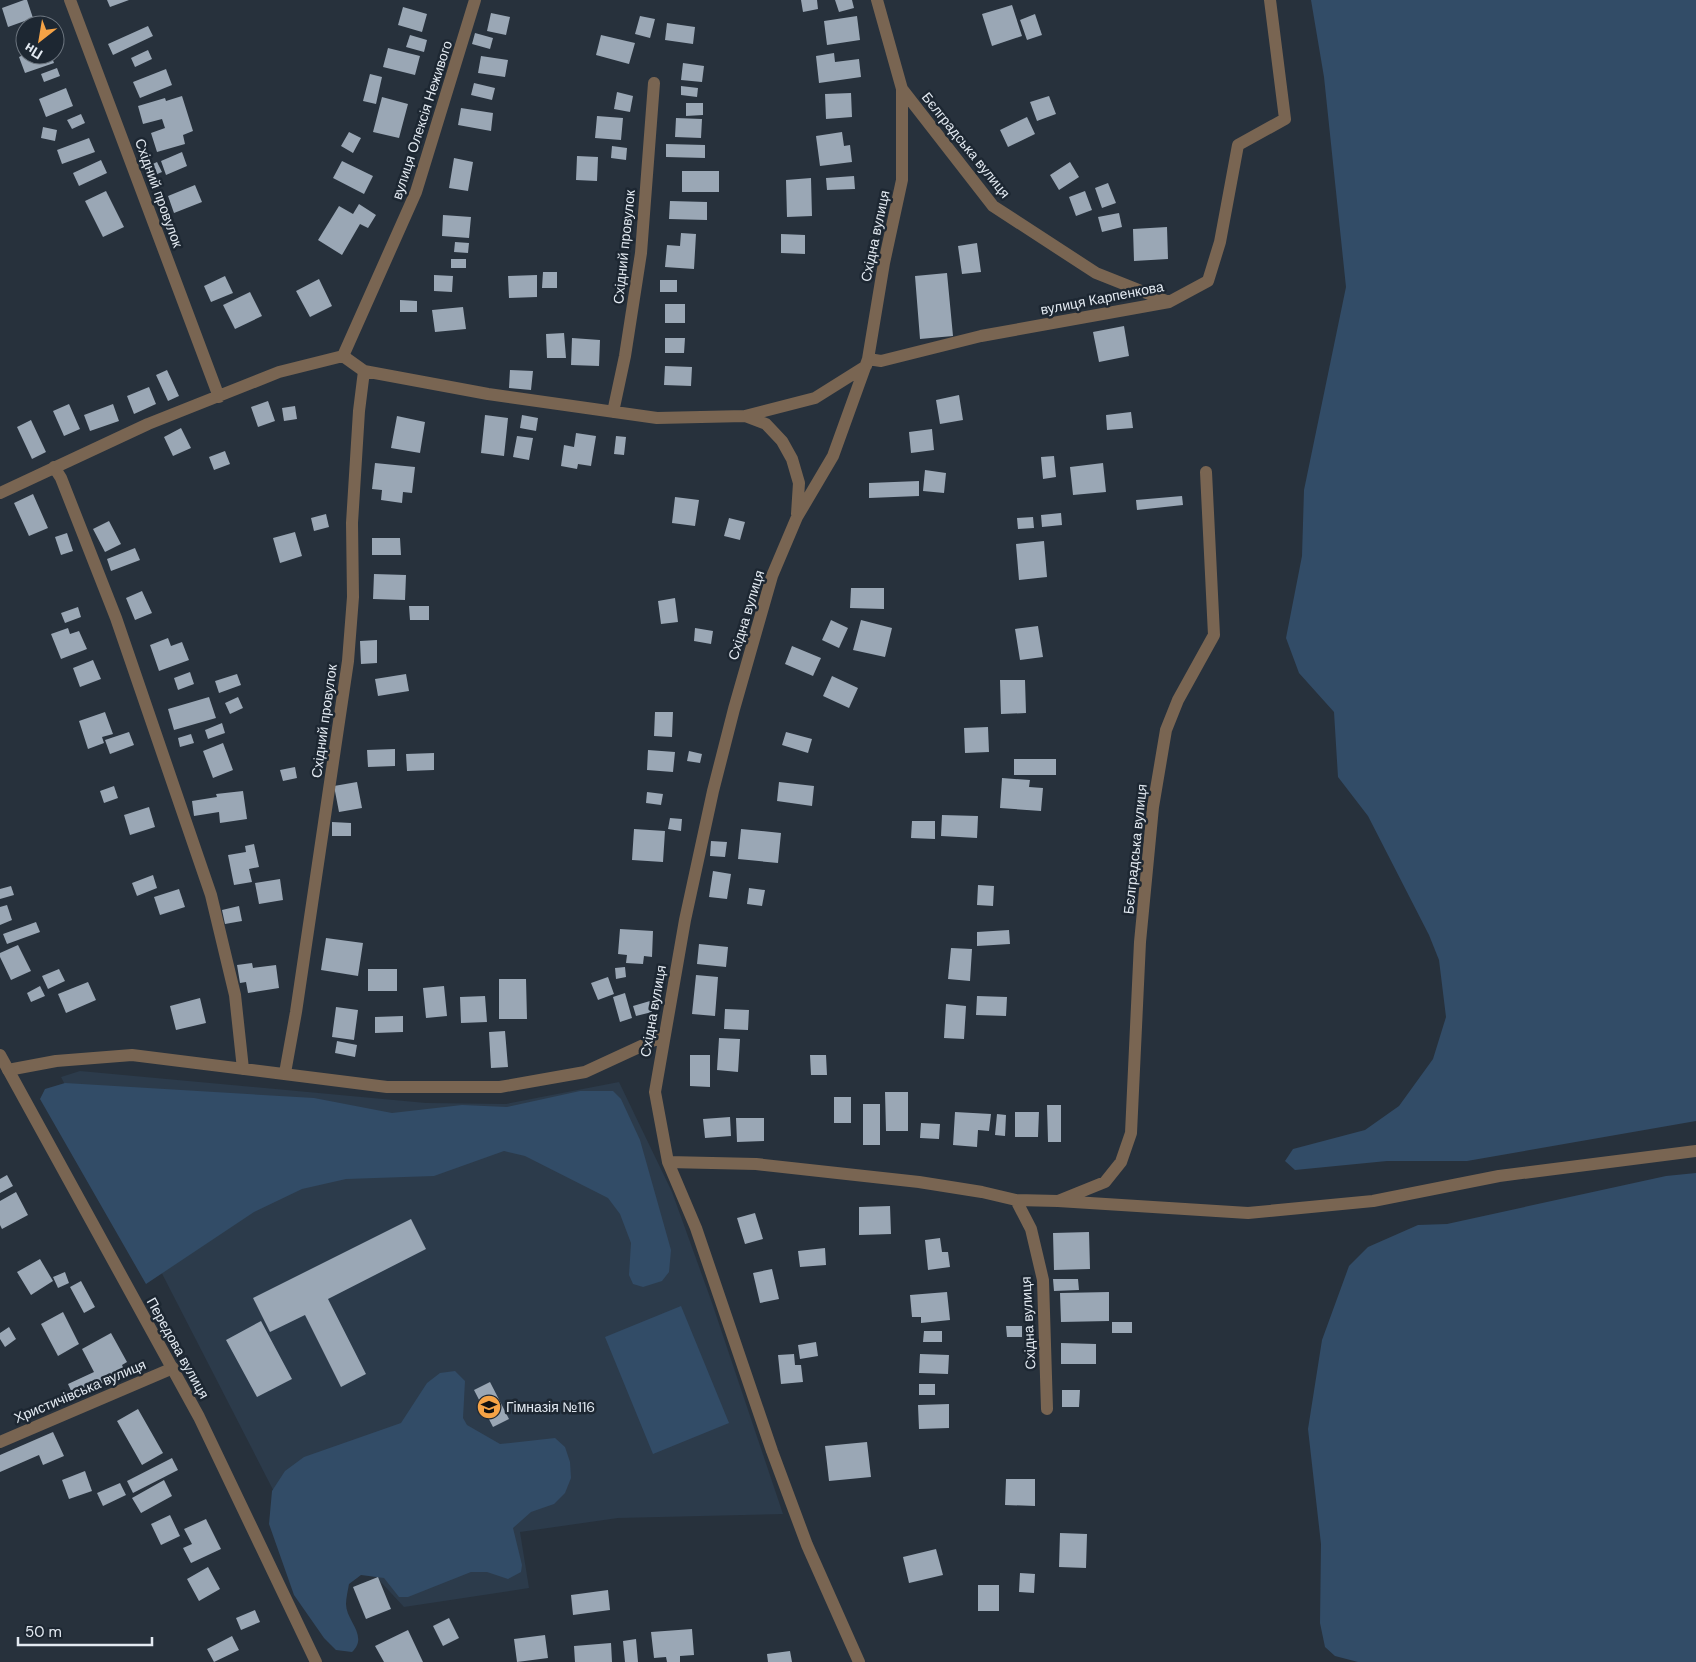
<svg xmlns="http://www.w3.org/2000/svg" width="1696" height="1662" font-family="'DM Sans',sans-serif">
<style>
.built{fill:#2c3b4b}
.green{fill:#324c67}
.building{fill:#9aa7b5}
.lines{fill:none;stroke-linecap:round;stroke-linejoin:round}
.minor{stroke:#796552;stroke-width:12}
.tertiary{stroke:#796552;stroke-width:12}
.labels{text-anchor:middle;stroke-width:5;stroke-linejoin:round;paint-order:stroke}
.street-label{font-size:14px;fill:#e3eaf2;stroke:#1d2732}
.poi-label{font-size:14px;fill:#e3eaf2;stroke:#1d2732;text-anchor:start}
</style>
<rect width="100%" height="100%" fill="#27313c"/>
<!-- built -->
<path class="built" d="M80,1071L426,1103L506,1104L619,1082L672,1192L711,1300L783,1514L618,1518L520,1532L529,1588L404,1607L365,1565L323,1587L61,1077Z"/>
<!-- green -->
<path class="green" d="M1311,0H1696V1121L1467,1161H1387L1295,1170L1285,1161L1293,1149L1365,1130L1399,1106L1433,1059L1446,1017L1439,960L1429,935L1368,816L1338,777L1334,712L1299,673L1286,638L1302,556L1304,490L1346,287L1324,77Z
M65,1083L314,1098L392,1113L462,1105L507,1107L580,1091H613L621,1099L640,1140L671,1250L669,1272L662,1281L643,1287L633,1284L629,1275L631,1243L620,1214L608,1198L525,1156L504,1151L434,1176L346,1179L302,1189L254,1212L146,1284L40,1099L45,1089Z
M1696,1173V1662H1358L1335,1656L1325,1647L1320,1623L1321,1544L1308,1429L1322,1340L1349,1266L1368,1247L1418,1225L1447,1224L1666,1176Z
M681,1306L729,1423L653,1454L605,1337Z
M455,1371L465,1381L463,1418L467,1425L500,1444L555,1438L565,1447L570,1462L571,1478L565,1493L554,1504L531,1512L513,1528L522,1565L521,1572L508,1579L487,1572H471L408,1597H399L384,1578L361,1575L349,1584C348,1590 346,1598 346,1604C346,1621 369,1636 352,1652L336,1650L324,1638L294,1595L269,1524L272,1491L285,1471L304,1457L401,1423L427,1383L440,1373Z"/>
<!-- building -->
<path class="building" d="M24,0H27L33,18L8,27L2,8Z
M107,0H129L110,7Z
M801,0H817L818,9L803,12Z
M835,0H852L854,8L839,12Z
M1012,5L1022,36L992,46L982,14Z
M403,7L427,14L422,32L398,25Z
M491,13L510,17L506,35L487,31Z
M1035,14L1042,35L1027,40L1020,20Z
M640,16L655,19L650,38L635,34Z
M857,16L860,40L827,45L824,21Z
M667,23L695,27L693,44L665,40Z
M148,26L153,36L113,55L108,44Z
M475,33L493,38L490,49L472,44Z
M410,35L427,40L424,52L406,47Z
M601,35L635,43L629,64L596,55Z
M388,48L420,56L415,75L383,67Z
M148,50L152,59L135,67L131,58Z
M834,53L835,62L859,59L861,77L819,83L816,56Z
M25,54L51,55L54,63L25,73L19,57Z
M481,56L508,60L505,77L478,73Z
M683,63L704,66L702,82L681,80Z
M57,68L60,76L44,82L41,74Z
M166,69L172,85L140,98L133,82Z
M370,74L382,77L376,104L363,101Z
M474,83L495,88L492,100L471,95Z
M681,86L698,88L697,97L681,95Z
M66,88L73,106L46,117L39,99Z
M617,92L633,96L630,112L614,109Z
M851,93L852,117L826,119L825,94Z
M182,96L193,131L183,135L185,144L157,152L151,133L165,128L162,119L143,124L138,106L165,98L166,101Z
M1049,96L1056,114L1037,121L1030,102Z
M382,97L408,104L399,138L373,132Z
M686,103H703V115L686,116Z
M461,108L493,113L491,131L458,125Z
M81,114L85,123L72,129L67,120Z
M597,116L623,118L621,140L595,138Z
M1027,117L1035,134L1008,147L1000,130Z
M676,118L702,119L701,138L675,137Z
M43,127L57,130L55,141L41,138Z
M349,132L361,138L353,153L341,146Z
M842,132L844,146L850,145L852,162L820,166L816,136Z
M89,138L95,152L62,164L57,150Z
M666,144L705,145V158L666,157Z
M612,146L627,148L626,160L611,158Z
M182,152L187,166L166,175L161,161Z
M577,156L598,157L597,181L576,180Z
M454,158L473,162L468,191L449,188Z
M101,160L107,173L79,186L73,173Z
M342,161L373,176L364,194L333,178Z
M157,162L162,172L148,178L144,168Z
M1070,162L1079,177L1059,190L1050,175Z
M682,171H719V192H682Z
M854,176L855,189L827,190L826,178Z
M811,178L812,216L787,217L786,180Z
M1108,183L1116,203L1102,208L1095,188Z
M195,185L202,202L174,213L168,196Z
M106,191L124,227L103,237L85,201Z
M1085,191L1092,210L1076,216L1069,197Z
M670,201L707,202V220L669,219Z
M359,204L376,215L368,228L360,224L342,255L318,240L339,206L353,214Z
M1119,213L1122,227L1102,232L1098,217Z
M443,215L471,217L469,238L442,236Z
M1167,227L1168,259L1134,261L1133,229Z
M681,233L696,234L694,269L665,267L667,245L680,246Z
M781,234L805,235V254L781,253Z
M455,242L469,243L468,253L454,252Z
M977,243L981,272L962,274L958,246Z
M451,259H466V268H451Z
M543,272H557V288H542Z
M947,273L953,336L920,339L915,276Z
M434,275L453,276L452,292L434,291Z
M537,275V297L509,298L508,276Z
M225,276L233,293L211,302L204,286Z
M319,279L332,306L310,317L296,291Z
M660,280H677V292H660Z
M250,292L262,316L235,329L223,305Z
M400,300L417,301V312H400Z
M665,304H685V323H665Z
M463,307L466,329L435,332L432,310Z
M1124,326L1129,356L1099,362L1093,332Z
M564,333L566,358H547L546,334Z
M572,338L600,340L599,366L571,365Z
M665,338H685L684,353H665Z
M665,366L692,367L691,386L664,385Z
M167,370L179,396L168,401L156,375Z
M510,370L533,371L531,390L509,388Z
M149,387L156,404L134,414L127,396Z
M959,395L963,420L940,424L936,400Z
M268,401L275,421L258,427L251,407Z
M69,404L80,429L64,436L53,411Z
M113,404L119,421L90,431L84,415Z
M295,406L297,419L284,421L282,408Z
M1131,412L1133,428L1107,430L1106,415Z
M485,415L508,418L504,456L481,453Z
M522,415L538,418L536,431L520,428Z
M397,416L425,422L420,453L391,448Z
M31,420L46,452L32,459L17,427Z
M181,428L191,448L173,456L164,437Z
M932,429L934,450L911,453L909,432Z
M576,433L596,436L591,466L578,464L577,469L561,466L564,445L574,447Z
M517,436L533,438L529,460L513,457Z
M616,436L626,437L624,455L614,454Z
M225,451L230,464L214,470L209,457Z
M1054,456L1056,477L1043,479L1041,457Z
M375,463L415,467L412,493L403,492L402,503L381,500L382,490L372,489Z
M1103,463L1106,492L1073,495L1070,467Z
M925,470L946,473L944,493L923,491Z
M919,481V496L869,498V483Z
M33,494L48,528L29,536L14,503Z
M1182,496L1183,505L1137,510L1136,500Z
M675,497L699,500L695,526L672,523Z
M1061,513L1062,525L1042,527L1041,515Z
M326,514L329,527L314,531L311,518Z
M1033,517L1034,528L1018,529L1017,518Z
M729,518L745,522L740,540L724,536Z
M109,521L121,544L105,552L93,529Z
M295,532L302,556L280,563L273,538Z
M67,533L73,551L61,555L55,537Z
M372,538H400L401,555H372Z
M1044,541L1047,577L1019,580L1016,544Z
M135,548L140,560L111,571L107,559Z
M374,574L406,575L405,600L373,599Z
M851,588H884V609L850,608Z
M142,591L152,613L135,620L126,598Z
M675,598L678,622L661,624L658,601Z
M409,606H429V620H410Z
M78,607L81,617L65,623L61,613Z
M831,620L848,628L839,648L822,640Z
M861,620L892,628L885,657L853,650Z
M1038,626L1043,657L1020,660L1015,629Z
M68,628L70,634L79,631L87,649L61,659L51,634Z
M695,628L713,631L711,644L694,641Z
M168,638L171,646L182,642L189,660L159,671L150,645Z
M377,640V663L361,664L360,641Z
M792,646L821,658L813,676L785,664Z
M93,660L101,679L80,687L73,668Z
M190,672L194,684L178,690L174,678Z
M237,674L241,685L219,693L215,681Z
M406,674L409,691L378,696L375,679Z
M832,676L858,688L849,708L823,696Z
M1000,680H1025L1026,713L1001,714Z
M209,697L216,718L174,730L168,709Z
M238,697L243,708L230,714L225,703Z
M105,712L113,734L102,737L104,743L88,749L79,721Z
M655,712H673L672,737L654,736Z
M222,723L225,733L208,739L205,730Z
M988,727L989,752L965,753L964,728Z
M129,732L134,745L110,754L105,740Z
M786,732L812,739L808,753L782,745Z
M191,734L194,743L180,747L178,738Z
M223,743L233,770L213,778L203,751Z
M395,749V766L368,767L367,750Z
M648,750L675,752L673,772L647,770Z
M689,751L702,754L700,763L687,761Z
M434,753V770L407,771L406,754Z
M1014,759H1056V775H1014Z
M295,767L297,778L283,781L280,770Z
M1002,778L1030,780L1029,787L1043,788L1041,811L1000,808Z
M357,782L362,808L339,812L334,786Z
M779,782L814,786L812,806L777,801Z
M114,786L118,798L104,803L100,791Z
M243,791L247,819L220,823L219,812L194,816L192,801L217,797L216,794Z
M647,792L663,794L661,805L646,803Z
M149,807L155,827L130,835L124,815Z
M942,815L978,816L977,838L941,836Z
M670,818L682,819L681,831L668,829Z
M912,821H935V839L911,838Z
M332,822L351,823V836H332Z
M634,829L665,831L663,862L632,860Z
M741,829L781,833L778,863L738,859Z
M711,841L727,842L725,857L710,856Z
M254,844L259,867L249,869L252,882L234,885L228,855L246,852L245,846Z
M713,871L731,874L727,899L709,897Z
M153,875L157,888L137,896L132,883Z
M280,879L283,900L259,904L255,883Z
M978,885L994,886L993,906L977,905Z
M11,886L14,895L0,899V889Z
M749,888L765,890L762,906L747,904Z
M179,889L185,907L160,915L154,897Z
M7,905L12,920L0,925V907Z
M239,906L242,921L225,924L222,910Z
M36,922L40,932L7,944L3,934Z
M620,929L653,931L652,957L644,956L643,964L626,963L627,955L618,954Z
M1009,930L1010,944L977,946V932Z
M326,938L363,943L358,976L321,970Z
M699,944L728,947L726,967L697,964Z
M18,945L31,971L11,980L0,957V953Z
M951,948L972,949L970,981L948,979Z
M252,963L253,968L276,965L279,988L248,993L246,982L240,983L237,965Z
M625,967L626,977L616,979L615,968Z
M59,969L65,981L48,989L42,976Z
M368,969H397V991H368Z
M696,975L718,977L715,1016L692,1014Z
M608,977L614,994L598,1000L591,983Z
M499,979H526L527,1019H499Z
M88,982L96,1000L66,1013L58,994Z
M40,986L45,996L31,1002L27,993Z
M444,986L447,1016L426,1018L423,988Z
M625,993L632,1018L620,1022L613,997Z
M485,996L487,1022L461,1023L460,997Z
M977,996L1007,997L1006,1016L976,1015Z
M200,998L206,1023L176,1030L170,1006Z
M650,1001L652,1012L636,1016L633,1006Z
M946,1004L966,1006L964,1039L944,1038Z
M336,1007L358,1010L354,1040L332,1037Z
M725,1009L749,1010L748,1030L724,1029Z
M403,1016V1032L375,1033V1017Z
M505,1031L508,1067L491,1068L489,1032Z
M719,1038L740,1039L738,1072L717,1070Z
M337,1041L357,1045L355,1057L335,1053Z
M690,1055H710V1087L690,1086Z
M810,1055H826L827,1075H811Z
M885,1092H908V1131H886Z
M834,1097H851V1123H834Z
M863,1104H880V1145H863Z
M1047,1105H1061V1142H1048Z
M955,1112L991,1114L989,1131L978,1130L977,1147L953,1145Z
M1015,1112H1039L1038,1137H1015Z
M997,1114L1006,1115L1005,1136L995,1135Z
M730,1117L731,1136L705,1138L703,1119Z
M736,1118H764V1141L737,1142Z
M921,1123L940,1124L939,1139L920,1138Z
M7,1175L13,1186L0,1193V1179Z
M16,1192L28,1215L2,1229L0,1225V1201Z
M890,1206L891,1234L859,1235V1207Z
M755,1213L763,1239L745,1244L737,1218Z
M411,1219L426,1249L328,1299L366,1374L341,1387L305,1315L270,1332L253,1298Z
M1089,1232L1090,1269L1054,1270L1053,1233Z
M940,1238L942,1252H948L950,1267L928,1270L925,1240Z
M825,1248L826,1265L800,1267L798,1251Z
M40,1259L53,1281L31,1295L17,1272Z
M772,1269L779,1299L760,1303L753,1273Z
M65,1272L69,1283L58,1288L53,1277Z
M1053,1279H1078L1079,1290L1054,1291Z
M81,1281L95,1307L84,1313L70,1287Z
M947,1292L950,1320L921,1323V1317H912L910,1295Z
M1109,1292V1321L1061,1322L1060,1293Z
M63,1312L79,1344L58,1356L41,1324Z
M261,1321L292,1379L257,1397L226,1340Z
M1112,1322H1132V1333H1112Z
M1006,1326H1022V1337H1007Z
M9,1327L16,1339L5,1347L0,1339V1333Z
M924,1331H942V1342H923Z
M111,1333L127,1362L122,1365L125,1372L74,1397L68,1384L94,1372L82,1349Z
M816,1342L818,1356L800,1359L798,1345Z
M1061,1343L1096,1344V1364H1061Z
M794,1354L795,1365H801L803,1382L781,1384L778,1355Z
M920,1354L949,1355L948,1374L919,1373Z
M490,1382L509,1419L493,1427L474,1390Z
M919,1384H935V1395H919Z
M1062,1390H1080L1079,1407H1062Z
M949,1404V1428L919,1429L918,1405Z
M138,1409L163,1453L142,1465L117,1421Z
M53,1432L64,1456L43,1465L39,1455L0,1472V1455Z
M867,1442L871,1477L829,1481L825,1446Z
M172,1458L178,1470L133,1493L127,1481Z
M85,1471L92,1491L69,1499L62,1480Z
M1006,1479H1035V1506L1005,1505Z
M164,1480L172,1496L141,1513L132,1498Z
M120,1483L126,1495L103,1506L97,1493Z
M170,1515L180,1536L161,1545L151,1524Z
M206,1519L221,1549L191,1563L183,1548L192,1544L184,1529Z
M1060,1533L1087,1534L1086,1568L1059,1567Z
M936,1549L943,1575L909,1583L903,1557Z
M208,1567L220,1589L199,1601L187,1579Z
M1020,1573L1035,1574L1034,1593L1019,1592Z
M378,1577L391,1609L366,1619L353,1587Z
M978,1585H999V1611H978Z
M608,1590L610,1610L573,1615L571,1595Z
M255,1610L260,1622L241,1630L236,1618Z
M449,1618L459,1638L443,1646L433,1626Z
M692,1629L694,1655L680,1656V1662H667L666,1657L654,1658L651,1632Z
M408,1630L423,1662H384L375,1646Z
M545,1635L548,1658L517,1662L514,1639Z
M232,1636L239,1650L214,1662L207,1649Z
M636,1639L638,1662H625L623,1641Z
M611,1643L612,1662H575L574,1646Z
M790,1651L792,1662H768L767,1654Z"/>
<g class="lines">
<!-- minor -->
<path class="minor" d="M70,0L219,397
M877,0L902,89L993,206L1096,273L1169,302
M343,356L416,192L475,0
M868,359L881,361L981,336L1169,302L1208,281L1220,242L1238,145L1285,119L1270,0
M613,412L625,356L641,253L654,83
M745,416L766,424L782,441L792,459L799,483L797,514
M54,467L61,478L116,618L211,895L235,995L243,1069
M0,493L148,424L279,372L343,356L364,371L488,394L657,418L745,416L815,398L866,366
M8,1070L56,1061L132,1055L387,1087H500L585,1072L663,1036
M285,1073L296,1012L348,661L353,597L352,523L359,411L364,371
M668,1162L756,1164L919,1182L982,1192L1016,1200L1031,1229L1043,1280L1047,1409
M1016,1200L1058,1201L1248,1213L1373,1201L1499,1176L1696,1151
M1058,1201L1105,1182L1121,1162L1131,1133L1140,942L1153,807L1166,730L1178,700L1214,635L1206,472
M0,1442L173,1368
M859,1662L807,1545L772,1451L696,1228L668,1162L655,1092L685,920L713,791L734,709L772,576L797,517L833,456L868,359L884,263L902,180V89"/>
<!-- tertiary -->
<path class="tertiary" d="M0,1055L199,1417L316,1662"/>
</g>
<!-- icons -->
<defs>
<g id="school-disc" transform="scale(1.25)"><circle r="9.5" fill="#f5a346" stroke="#1d2732"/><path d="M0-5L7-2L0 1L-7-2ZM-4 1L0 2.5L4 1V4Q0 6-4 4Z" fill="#111"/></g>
</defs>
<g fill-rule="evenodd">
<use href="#school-disc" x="489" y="1407"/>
</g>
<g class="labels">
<!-- street labels -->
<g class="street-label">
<text transform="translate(422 120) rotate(-72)" y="5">вулиця Олексія Неживого</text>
<text transform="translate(966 145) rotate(51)" y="5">Бєлградська вулиця</text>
<text transform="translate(159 193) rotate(70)" y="5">Східний провулок</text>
<text transform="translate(875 236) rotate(-78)" y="5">Східна вулиця</text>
<text transform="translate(624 247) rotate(-84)" y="5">Східний провулок</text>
<text transform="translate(1102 298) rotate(-11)" y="5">вулиця Карпенкова</text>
<text transform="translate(746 615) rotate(-73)" y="5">Східна вулиця</text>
<text transform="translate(324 721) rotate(-82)" y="5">Східний провулок</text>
<text transform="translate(1135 849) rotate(-84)" y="5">Бєлградська вулиця</text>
<text transform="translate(653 1011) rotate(-80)" y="5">Східна вулиця</text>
<text transform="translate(1028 1323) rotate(-93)" y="5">Східна вулиця</text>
<text transform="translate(178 1348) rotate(61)" y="5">Передова вулиця</text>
<text transform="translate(80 1391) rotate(-23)" y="5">Христичівська вулиця</text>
</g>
<!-- poi labels -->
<g class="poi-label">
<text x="506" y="1412">Гімназія №116</text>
</g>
</g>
<!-- north arrow -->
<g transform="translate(40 40) rotate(211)"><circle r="24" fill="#1d2732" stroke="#6c757f"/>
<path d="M0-4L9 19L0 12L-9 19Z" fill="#f5a346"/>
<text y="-8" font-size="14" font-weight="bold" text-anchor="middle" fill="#e3eaf2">Пн</text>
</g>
<!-- scale -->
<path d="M18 1637v8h134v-8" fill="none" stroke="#e3eaf2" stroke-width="2.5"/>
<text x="25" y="1637" font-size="15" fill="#e3eaf2" stroke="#1d2732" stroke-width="4" paint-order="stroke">50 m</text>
</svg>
